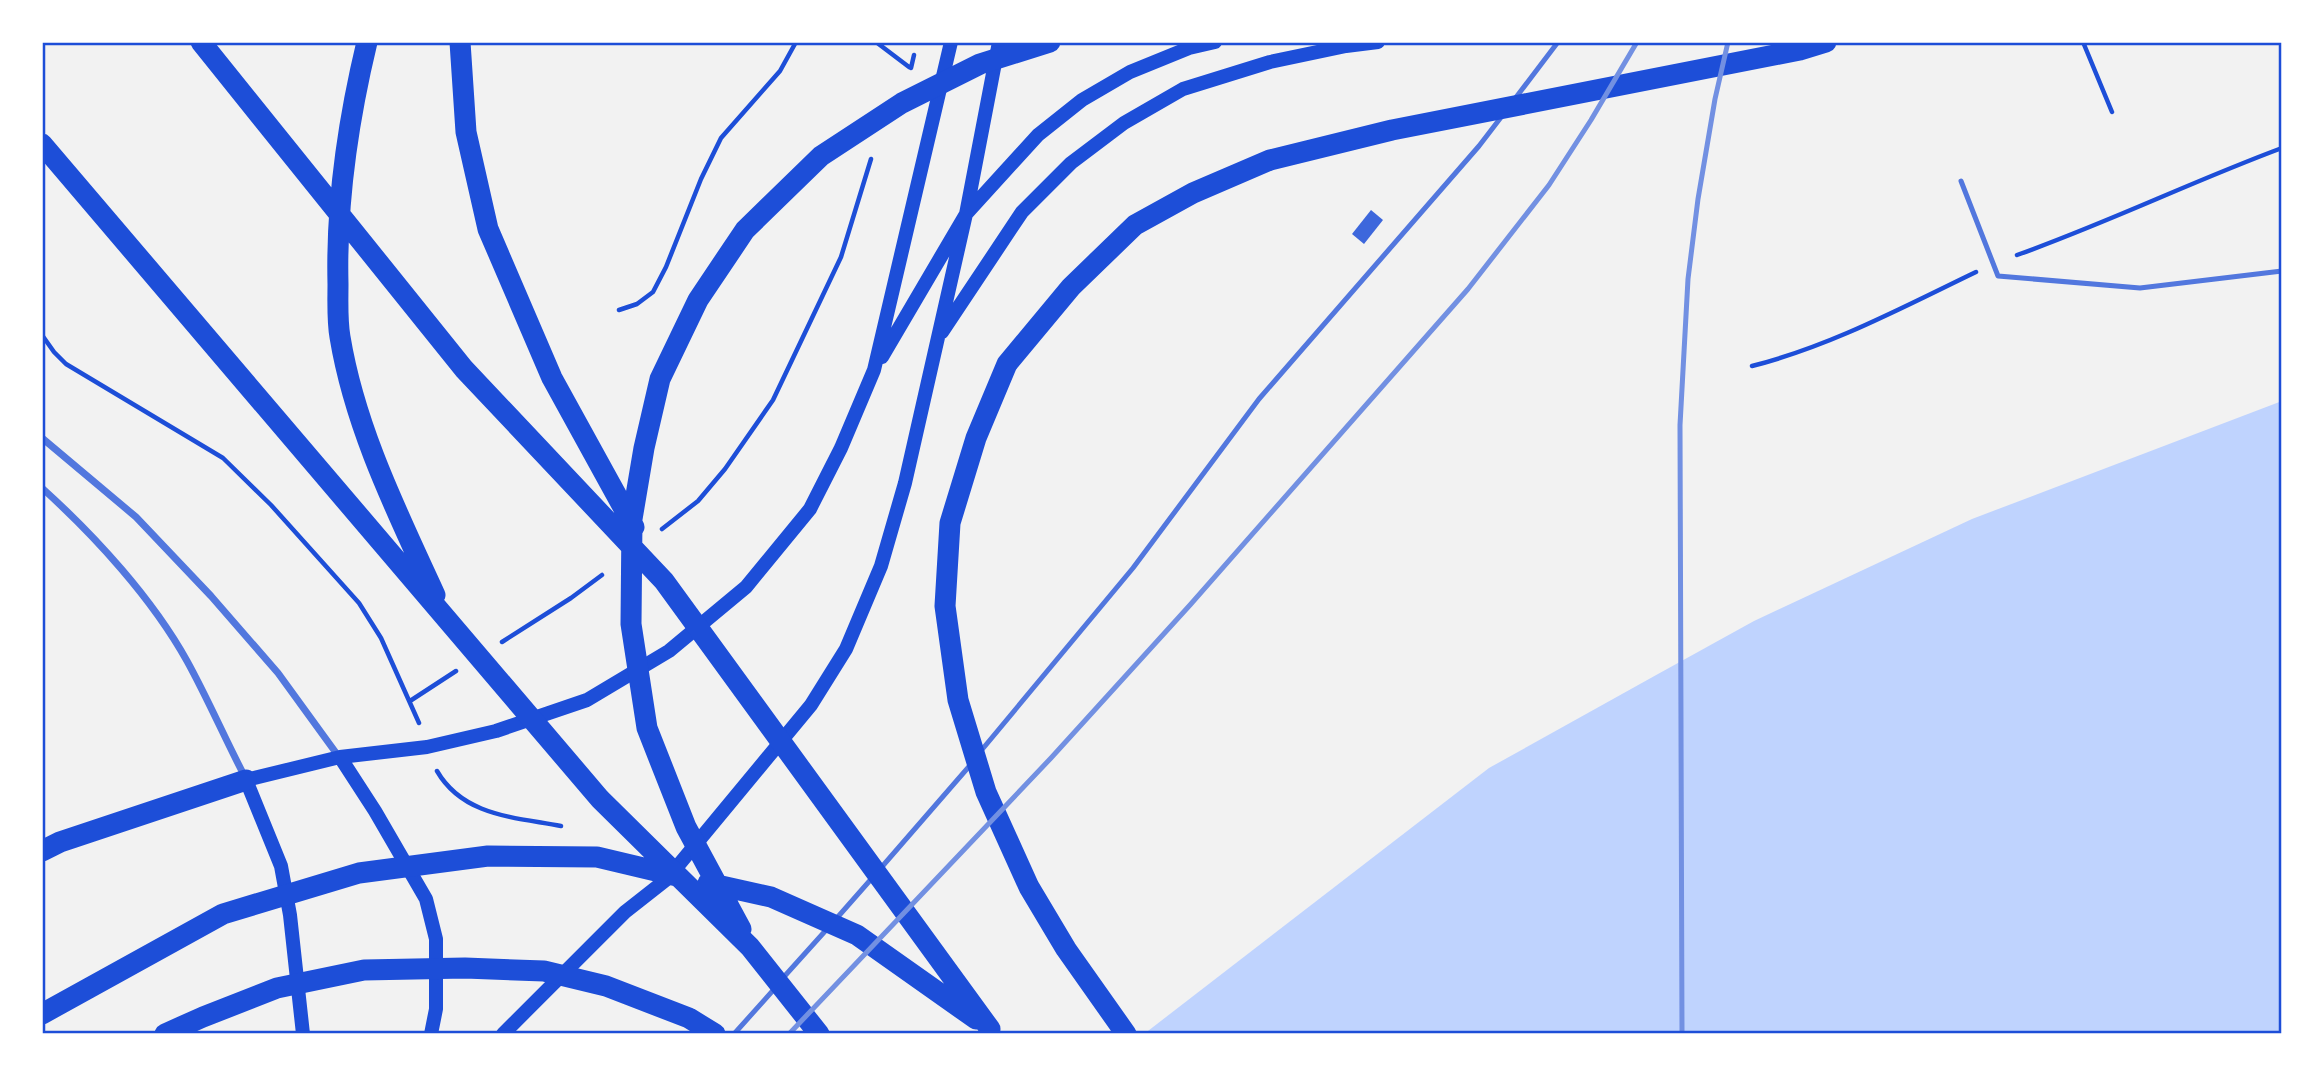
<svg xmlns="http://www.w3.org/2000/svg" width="2324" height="1076" font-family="'Work Sans',sans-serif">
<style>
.water{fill:#bfd3fe}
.building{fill:#3d67dc}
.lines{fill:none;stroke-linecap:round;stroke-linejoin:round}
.path{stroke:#1d4ed8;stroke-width:4.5}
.service{stroke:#5277de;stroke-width:5}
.minor{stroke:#5277de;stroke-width:7}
.secondary{stroke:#1d4ed8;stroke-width:14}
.motorway{stroke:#1d4ed8;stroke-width:21}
.rail{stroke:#7290e2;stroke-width:5}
.neatline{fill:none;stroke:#1d4ed8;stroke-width:2.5}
</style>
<rect width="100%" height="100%" fill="#f2f2f2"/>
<!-- water -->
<path class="water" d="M2282,401V1034H1144L1489,768L1658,674L1754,621L1972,519Z"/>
<!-- building -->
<path class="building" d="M1371,210L1383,220L1364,244L1352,234Z"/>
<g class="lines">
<!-- path -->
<path class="path" d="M876,42L909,67
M2083,42L2112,112
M911,68L914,55
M2017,255C2107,223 2193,181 2282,148
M619,310L637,304L653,292L666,267L701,179L721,138L780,71L796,42
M42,335L54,352L66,364L223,458L271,505L359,603L381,638L419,723
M1752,366C1831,346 1903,307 1976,272
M662,529L698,501L725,469L773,400L841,257L871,159
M502,642L571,598L602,575
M410,701L456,671
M437,771C463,816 514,817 561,826"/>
<!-- service -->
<path class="service" d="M1514,100L1558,42
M1961,181L1998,276L2140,288L2282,271
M980,752L1133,568L1259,399L1479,146L1502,116
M880,869L972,763
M836,919L873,877
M782,979L827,929
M734,1034L776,987"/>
<!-- minor -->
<path class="minor" d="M42,438L136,517L211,596L278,673L339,757
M42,488C95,536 152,598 187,661C208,699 225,739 245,777"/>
<!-- secondary -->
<path class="secondary" d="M942,332L1022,212L1071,163L1124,123L1183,89L1270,62L1346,46L1378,42
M882,357L966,214L1038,135L1082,100L1130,72L1189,48L1215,42
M340,757L375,811L426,899L436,939V1009L431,1034
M303,1034L290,915L281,866L246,780L340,757L427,747L496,731L587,700L669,651L746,587L810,509L841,448L874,370L951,42
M503,1034L625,912L667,879L811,705L846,649L881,566L905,483L966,214L999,42"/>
<!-- motorway -->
<path class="motorway" d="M201,42L464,369L664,581L990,1029
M367,42C348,121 336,203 338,284C338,301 337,320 340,337C355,428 397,512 435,595
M460,42L466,132L488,229L552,378L634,527
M42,144L600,799L750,947L819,1034
M42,851L60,842L246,780
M708,883L771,897L857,935L976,1019
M741,929L686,827L647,728L631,624L632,519L644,448L660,379L698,300L745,230L821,156L902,103L980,64L1050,42
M42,1014L223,914L359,873L488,856L597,857L677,876
M165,1034L203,1017L277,988L364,970L465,968L544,971L606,986L689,1018L715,1034
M1126,1034L1066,949L1029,887L986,792L958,700L945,606L950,523L976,438L1007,364L1071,287L1135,225L1193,193L1270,160L1392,130L1800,50L1826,42"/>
<!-- rail -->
<path class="rail" d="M789,1034L1051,758L1190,605L1468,289L1549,185L1591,120L1637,42
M1682,1034L1680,425L1688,279L1698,199L1715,99L1728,42"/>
</g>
<!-- border -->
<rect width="2324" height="1076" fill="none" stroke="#ffffff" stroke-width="88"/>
<rect x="44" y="44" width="2236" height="988" class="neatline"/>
</svg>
